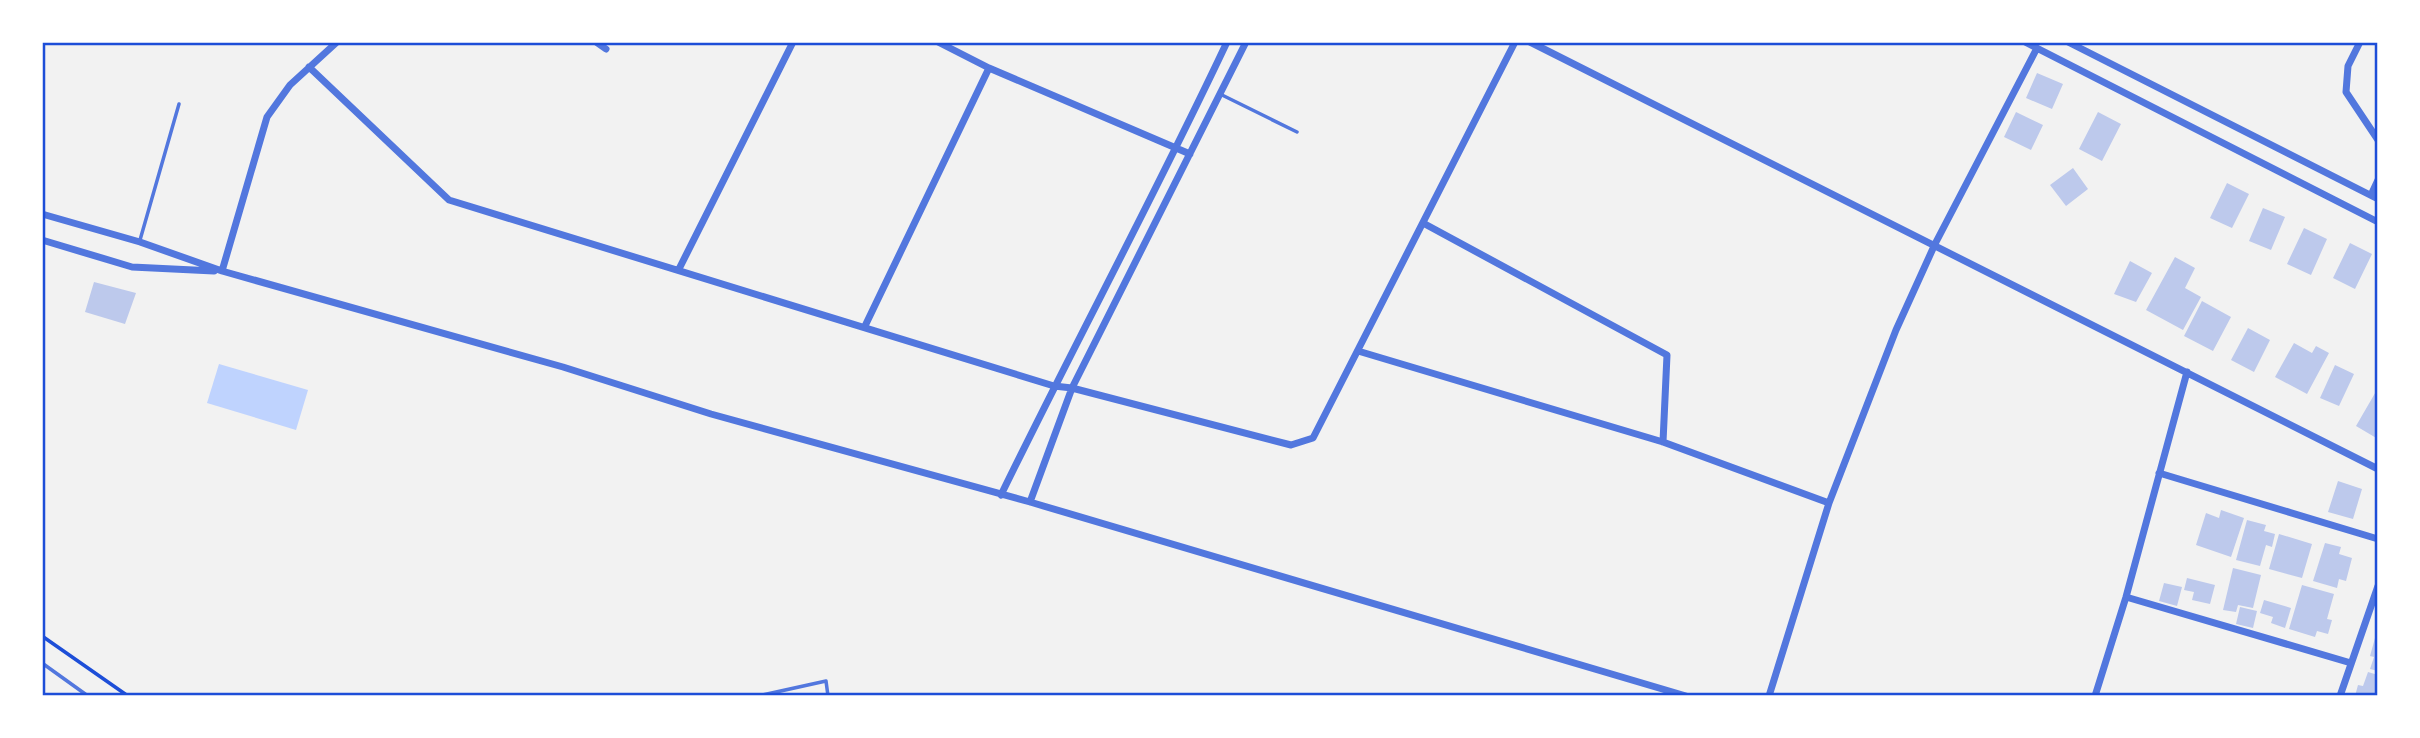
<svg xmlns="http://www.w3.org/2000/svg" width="2420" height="738" font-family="'Exo 2',sans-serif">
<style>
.water{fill:#bfd3fe}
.building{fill:#bdc9ec}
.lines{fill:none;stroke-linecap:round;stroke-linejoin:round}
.path{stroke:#1d4ed8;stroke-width:3.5}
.service{stroke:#5277de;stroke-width:3.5}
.minor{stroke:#5277de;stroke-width:7}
.neatline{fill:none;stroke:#1d4ed8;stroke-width:2.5}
</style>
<rect width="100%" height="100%" fill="#f2f2f2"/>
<!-- water -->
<path class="water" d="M219,364L308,390L296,430L207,403Z"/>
<!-- building -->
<path class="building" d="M2037,73L2063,84L2052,109L2026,98Z
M2016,112L2043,125L2031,150L2004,137Z
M2098,112L2121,124L2102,161L2079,149Z
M2073,168L2088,189L2066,206L2050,185Z
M2227,183L2249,194L2232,228L2210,218Z
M2263,208L2285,217L2271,250L2249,241Z
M2304,228L2327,239L2311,275L2287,264Z
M2350,243L2372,254L2355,289L2333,278Z
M2175,257L2195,268L2185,288L2201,297L2183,330L2146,310Z
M2130,261L2152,273L2136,302L2114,294Z
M94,282L136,293L125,324L85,312Z
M2202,301L2231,317L2213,351L2184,336Z
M2248,328L2270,340L2254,372L2231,360Z
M2294,343L2312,353L2316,346L2329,353L2307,394L2275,377Z
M2335,365L2354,374L2339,406L2320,398Z
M2378,388V439L2356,426Z
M2338,481L2362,489L2353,519L2328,512Z
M2221,510L2244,518L2231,557L2196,545L2206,513L2219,518Z
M2247,520L2266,525L2264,531L2275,534L2272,547L2266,545L2260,566L2236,560Z
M2279,534L2312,544L2302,578L2269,569Z
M2325,543L2341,547L2339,554L2352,558L2346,581L2339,579L2337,588L2313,581Z
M2233,568L2261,575L2253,608L2238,605L2236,612L2223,610Z
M2187,578L2215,585L2210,604L2192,600L2194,592L2184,590Z
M2164,583L2182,587L2177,606L2159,601Z
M2302,585L2334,594L2327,619L2332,620L2328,634L2317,631L2315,637L2289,629Z
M2264,600L2291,608L2285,628L2271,623L2273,617L2260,613Z
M2240,607L2257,611L2253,628L2236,624Z
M2375,638L2378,639V671L2370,669L2374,657L2370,656Z
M2368,672L2378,675V696H2355L2358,685L2363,686Z"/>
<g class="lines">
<!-- path -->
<path class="path" d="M42,636L128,696"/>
<!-- service -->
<path class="service" d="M1220,94L1297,132
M140,240L179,104
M42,663L88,696
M42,695L44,696
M758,696L826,681L828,696"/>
<!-- minor -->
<path class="minor" d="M596,42L606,49
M938,42L989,68L1190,154
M1530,42L2378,469
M2025,42L2378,222
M2068,42L2378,199
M2360,42L2348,66L2346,92L2378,140
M309,67L449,200L1054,386L1072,388L1291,445L1313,438L1515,42
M2371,195L2378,180
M42,214L140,242L222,271L563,367L711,414L1030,502L1686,696
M1423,223L1667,355L1663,442
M42,240L132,267L214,271
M679,269L793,42
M222,271L267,117L290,85L337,42
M865,326L989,68
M1358,351L1663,442L1829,503
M2159,473L2378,539
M1001,495C1075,343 1155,195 1227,42
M1030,502L1072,388L1246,42
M2126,597L2351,663
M1769,696L1829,503L1896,330L1935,244L2037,48
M2095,696L2126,597L2187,372
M2340,696L2378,586"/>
</g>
<!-- border -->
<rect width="2420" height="738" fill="none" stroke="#ffffff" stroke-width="88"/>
<rect x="44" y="44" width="2332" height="650" class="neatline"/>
</svg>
